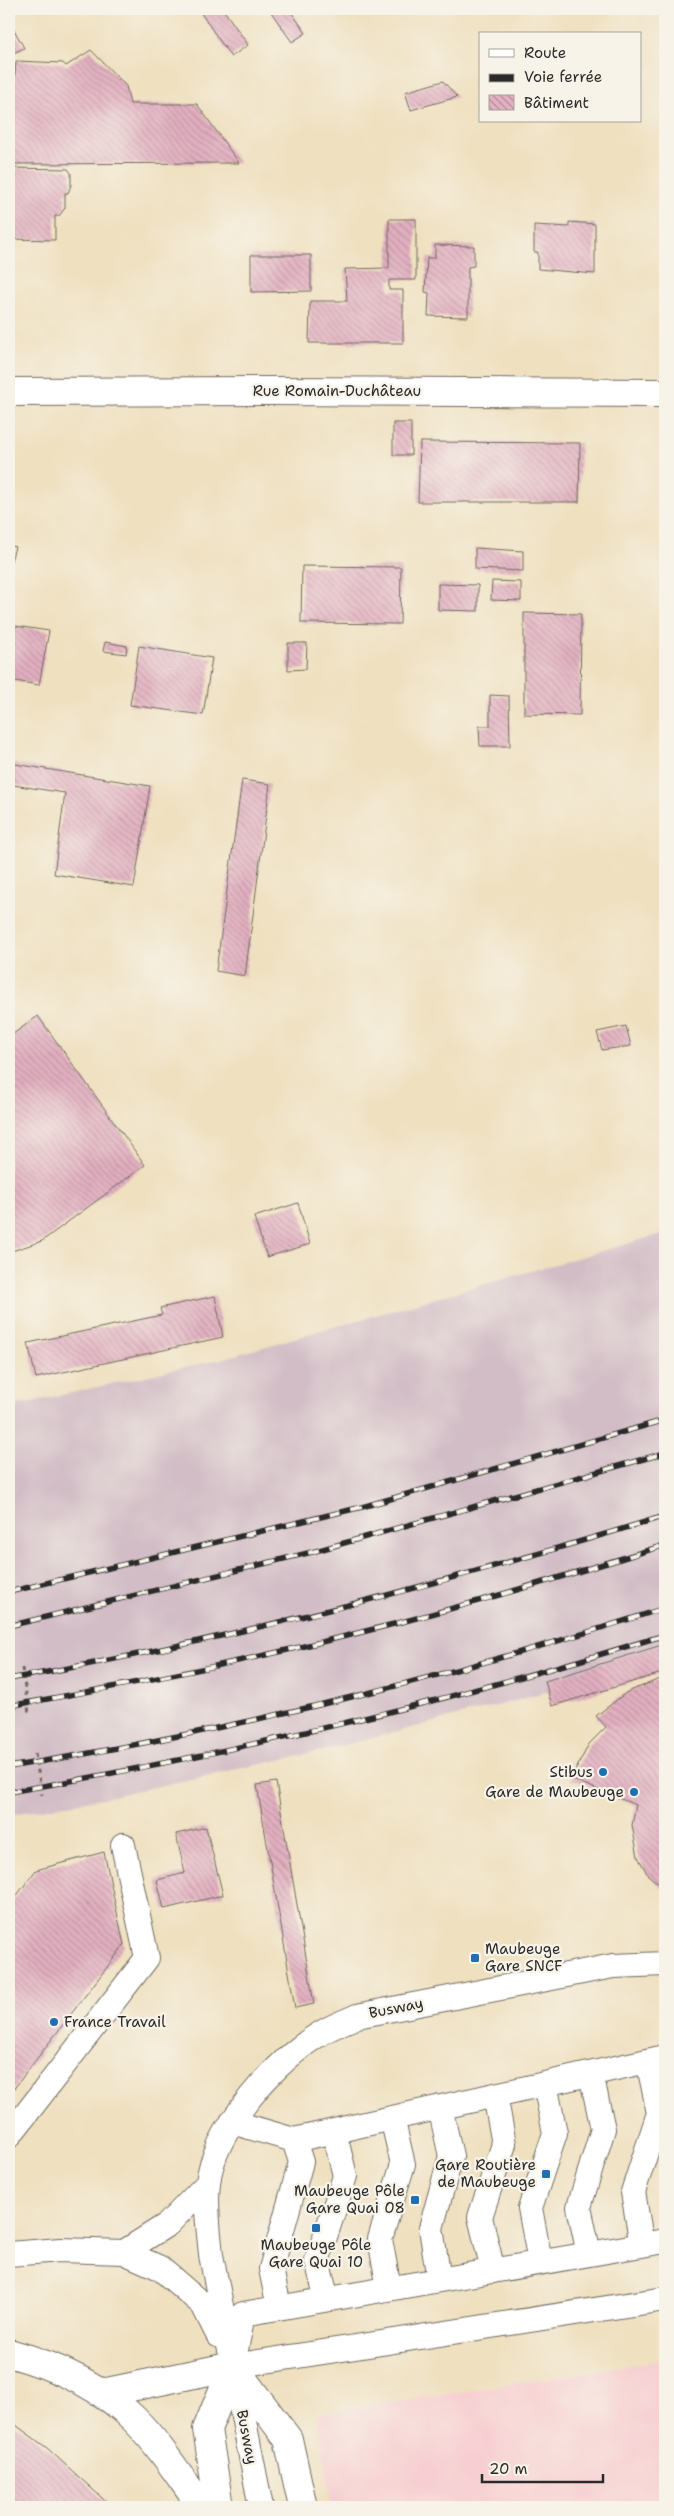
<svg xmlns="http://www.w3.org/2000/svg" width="674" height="2516" font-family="'Shantell Sans',sans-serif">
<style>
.built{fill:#f7cfd2}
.railway{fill:#d2bdc6}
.building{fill:url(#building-back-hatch)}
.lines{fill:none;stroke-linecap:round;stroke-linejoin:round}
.lane-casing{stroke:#706a5f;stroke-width:26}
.street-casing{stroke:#706a5f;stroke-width:30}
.secondary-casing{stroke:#706a5f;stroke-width:30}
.path{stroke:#706a5f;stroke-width:3;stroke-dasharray:4 4;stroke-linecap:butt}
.lane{stroke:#fff;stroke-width:24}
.street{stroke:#fff;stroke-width:28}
.secondary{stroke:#fff;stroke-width:28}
.rail-casing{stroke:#2b2b2b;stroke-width:5.5}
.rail{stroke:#f7f3e8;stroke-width:4;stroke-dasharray:11;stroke-linecap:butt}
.poi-dot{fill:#1f6fb2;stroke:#f7f3e8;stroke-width:2}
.labels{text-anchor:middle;stroke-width:4.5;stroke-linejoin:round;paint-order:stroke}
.street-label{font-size:15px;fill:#2b2b2b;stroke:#f7f3e8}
.poi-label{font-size:15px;fill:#2b2b2b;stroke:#f7f3e8;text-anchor:end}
</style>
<defs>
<pattern id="building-back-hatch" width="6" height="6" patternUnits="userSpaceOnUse" patternTransform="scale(1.25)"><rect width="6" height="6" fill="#e3b0c1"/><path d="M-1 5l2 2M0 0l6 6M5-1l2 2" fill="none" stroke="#b88f9d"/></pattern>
</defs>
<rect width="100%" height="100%" fill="#f7f3e8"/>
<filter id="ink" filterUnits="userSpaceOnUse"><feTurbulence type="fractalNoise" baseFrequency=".02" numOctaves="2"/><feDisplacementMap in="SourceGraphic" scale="10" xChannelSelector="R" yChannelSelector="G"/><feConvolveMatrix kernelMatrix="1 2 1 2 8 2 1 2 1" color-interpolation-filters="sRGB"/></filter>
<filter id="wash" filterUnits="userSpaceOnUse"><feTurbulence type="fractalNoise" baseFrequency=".0096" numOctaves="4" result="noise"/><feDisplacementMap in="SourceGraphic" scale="20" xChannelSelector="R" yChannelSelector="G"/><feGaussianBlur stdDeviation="1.12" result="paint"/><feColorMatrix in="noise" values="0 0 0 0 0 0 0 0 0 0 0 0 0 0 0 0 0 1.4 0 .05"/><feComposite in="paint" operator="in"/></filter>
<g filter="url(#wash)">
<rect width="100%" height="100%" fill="#efe0c0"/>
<!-- built -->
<path class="built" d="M665,2360V2507H332L317,2414Z"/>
<!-- railway -->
<path class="railway" d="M665,1233V1655L512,1702L317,1752L103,1798L9,1815V1407L221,1359Z"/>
<g id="blocks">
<!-- building -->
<path class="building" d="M198,9H223L248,45L231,57Z
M269,9H289L306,33L292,42Z
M12,26L24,48L9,55V27Z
M91,50L126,86L130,104H197L239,163L9,164V104H13L16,61L63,63L66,66Z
M443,81L457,97L411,110L405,92Z
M9,168L68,169L71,173V185L68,193H65V208L59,216H55V240L9,239Z
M389,219H416V280H389V290H403V343H309L310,301H347L345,269L389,268Z
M569,222L595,224V274L538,269V252H534V225L569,227Z
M435,245L474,246V266L468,267V317L428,316L429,293L425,292L427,258H435Z
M251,255H311V291L251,292Z
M393,423H411V455H393Z
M420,442L580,443L579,502H418Z
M9,545L15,547L9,568Z
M475,548L523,551V571L475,569Z
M302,566L401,567L400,624L301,623Z
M492,581L521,582V601L491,600Z
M438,584L478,585V611L438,610Z
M524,613L581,614L580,715L524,714Z
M9,625L49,631L39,685L9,680Z
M105,642L127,646L126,654L103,651Z
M288,643H307L306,669L288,670Z
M139,646L212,658L203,715L130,705Z
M490,695L509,696L510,746H480L479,726H490Z
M9,763L150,786L134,887L54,874L65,793L13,785L14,773H9Z
M242,780L270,784L245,976L216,971Z
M38,1016L145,1165L42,1241L9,1252V1037Z
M626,1026L631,1046L602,1050L597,1032Z
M298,1203L310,1244L267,1257L254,1217Z
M215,1296L223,1337L36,1378L28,1343L162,1315L160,1308Z
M665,1644V1672L552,1706L545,1681Z
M665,1677V1889L648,1875L638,1857L632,1825L636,1805L571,1779L589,1744L606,1727L596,1716L627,1692Z
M276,1782L314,2004L295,2008L257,1785Z
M206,1827L223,1895L164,1909L157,1880L185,1873L176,1834Z
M104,1852L124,1945L9,2095V1906L36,1870Z
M9,2420L47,2448L112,2507H9Z"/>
</g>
</g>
<g filter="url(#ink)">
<use href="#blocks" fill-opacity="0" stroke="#706a5f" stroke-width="1"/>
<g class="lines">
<!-- lane casing -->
<g class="lane-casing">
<path id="lane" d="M232,2122L294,2140L665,2057
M9,2136L147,1958L123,1845
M642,2245L633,2192L659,2113L648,2061
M124,2252L168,2224L208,2183
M9,2254L60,2250L124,2252L160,2268L203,2305L218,2335
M589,2254L579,2207L603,2129L591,2074
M540,2262L530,2208L555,2133L545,2084
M493,2271L480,2217L504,2144L495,2095
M439,2280L431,2228L451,2156L440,2107
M389,2288L380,2239L403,2164L392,2118
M327,2299L317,2261L345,2176L334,2131
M279,2307L271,2269L301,2162L294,2140
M235,2355L243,2314L665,2241
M233,2366L665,2299
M261,2507L211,2255C209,2232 205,2207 208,2183C214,2129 276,2059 323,2032C333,2026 346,2021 357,2016L613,1966L665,1964"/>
</g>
<!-- street casing -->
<g class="street-casing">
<path id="street" d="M9,392L270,391L665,393"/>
</g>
<!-- secondary casing -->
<g class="secondary-casing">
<path id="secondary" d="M9,2353C53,2365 101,2386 134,2419C160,2445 180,2477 202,2507
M233,2366L288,2439L303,2507
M102,2393L233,2366
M219,2507L207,2429L233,2366"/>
</g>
<!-- path -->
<path class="path" d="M22,1668L29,1713
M35,1754L42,1795"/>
<!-- lane -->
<use href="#lane" class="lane"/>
<!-- street -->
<use href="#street" class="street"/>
<!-- secondary -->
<use href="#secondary" class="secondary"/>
<!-- rail casing -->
<g class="rail-casing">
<path id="rail" d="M9,1592L362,1507L665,1420
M9,1626L312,1552L665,1453
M9,1679C231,1640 449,1582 665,1516
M9,1706C135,1684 261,1658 386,1626C480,1602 572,1574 665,1545
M9,1767C231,1731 451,1677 665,1608
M9,1792C230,1754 451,1701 665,1635"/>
</g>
<!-- rail -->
<use href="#rail" class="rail"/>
</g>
</g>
<!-- markers -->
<g class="poi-dot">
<circle cx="603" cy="1772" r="5"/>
<circle cx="634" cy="1792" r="5"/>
<rect x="470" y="1953" width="10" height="10" rx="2.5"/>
<circle cx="54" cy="2022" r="5"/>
<rect x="541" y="2169" width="10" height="10" rx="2.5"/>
<rect x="410" y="2195" width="10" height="10" rx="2.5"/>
<rect x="311" y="2223" width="10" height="10" rx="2.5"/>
</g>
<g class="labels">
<!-- street labels -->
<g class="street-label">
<text x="337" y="396">Rue Romain-Duchâteau</text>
<text transform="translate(396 2008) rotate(-11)" y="5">Busway</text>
<text transform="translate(247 2437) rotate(79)" y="5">Busway</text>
</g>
<!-- poi labels -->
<g class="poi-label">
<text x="593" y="1777">Stibus</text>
<text x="624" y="1797">Gare de Maubeuge</text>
<text x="485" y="1954" text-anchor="start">Maubeuge<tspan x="485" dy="17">Gare SNCF</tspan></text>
<text x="64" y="2027" text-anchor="start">France Travail</text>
<text x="536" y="2170">Gare Routière<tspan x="536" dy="17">de Maubeuge</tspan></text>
<text x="405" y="2196">Maubeuge Pôle<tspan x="405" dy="17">Gare Quai 08</tspan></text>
<text x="316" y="2250" text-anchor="middle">Maubeuge Pôle<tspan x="316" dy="17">Gare Quai 10</tspan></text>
</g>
</g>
<!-- margin -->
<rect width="674" height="2516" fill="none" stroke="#f7f3e8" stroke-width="30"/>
<!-- legend -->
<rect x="479" y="32" width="162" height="90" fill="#f7f3e8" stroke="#a5a39c"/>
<rect x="489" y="49" width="25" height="8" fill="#ffffff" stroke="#a5a39c"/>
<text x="524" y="58" font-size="15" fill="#2b2b2b">Route</text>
<rect x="489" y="74" width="25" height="8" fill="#2b2b2b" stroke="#a5a39c"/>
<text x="524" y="82" font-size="15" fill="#2b2b2b">Voie ferrée</text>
<rect x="489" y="95" width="25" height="15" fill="url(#building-back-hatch)" stroke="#a5a39c"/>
<text x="524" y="108" font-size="15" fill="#2b2b2b">Bâtiment</text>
<!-- scale -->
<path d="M482 2474v8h121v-8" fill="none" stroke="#2b2b2b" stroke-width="2.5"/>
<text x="489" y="2474" font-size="15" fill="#2b2b2b" stroke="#f7f3e8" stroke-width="4" paint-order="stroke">20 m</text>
</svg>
